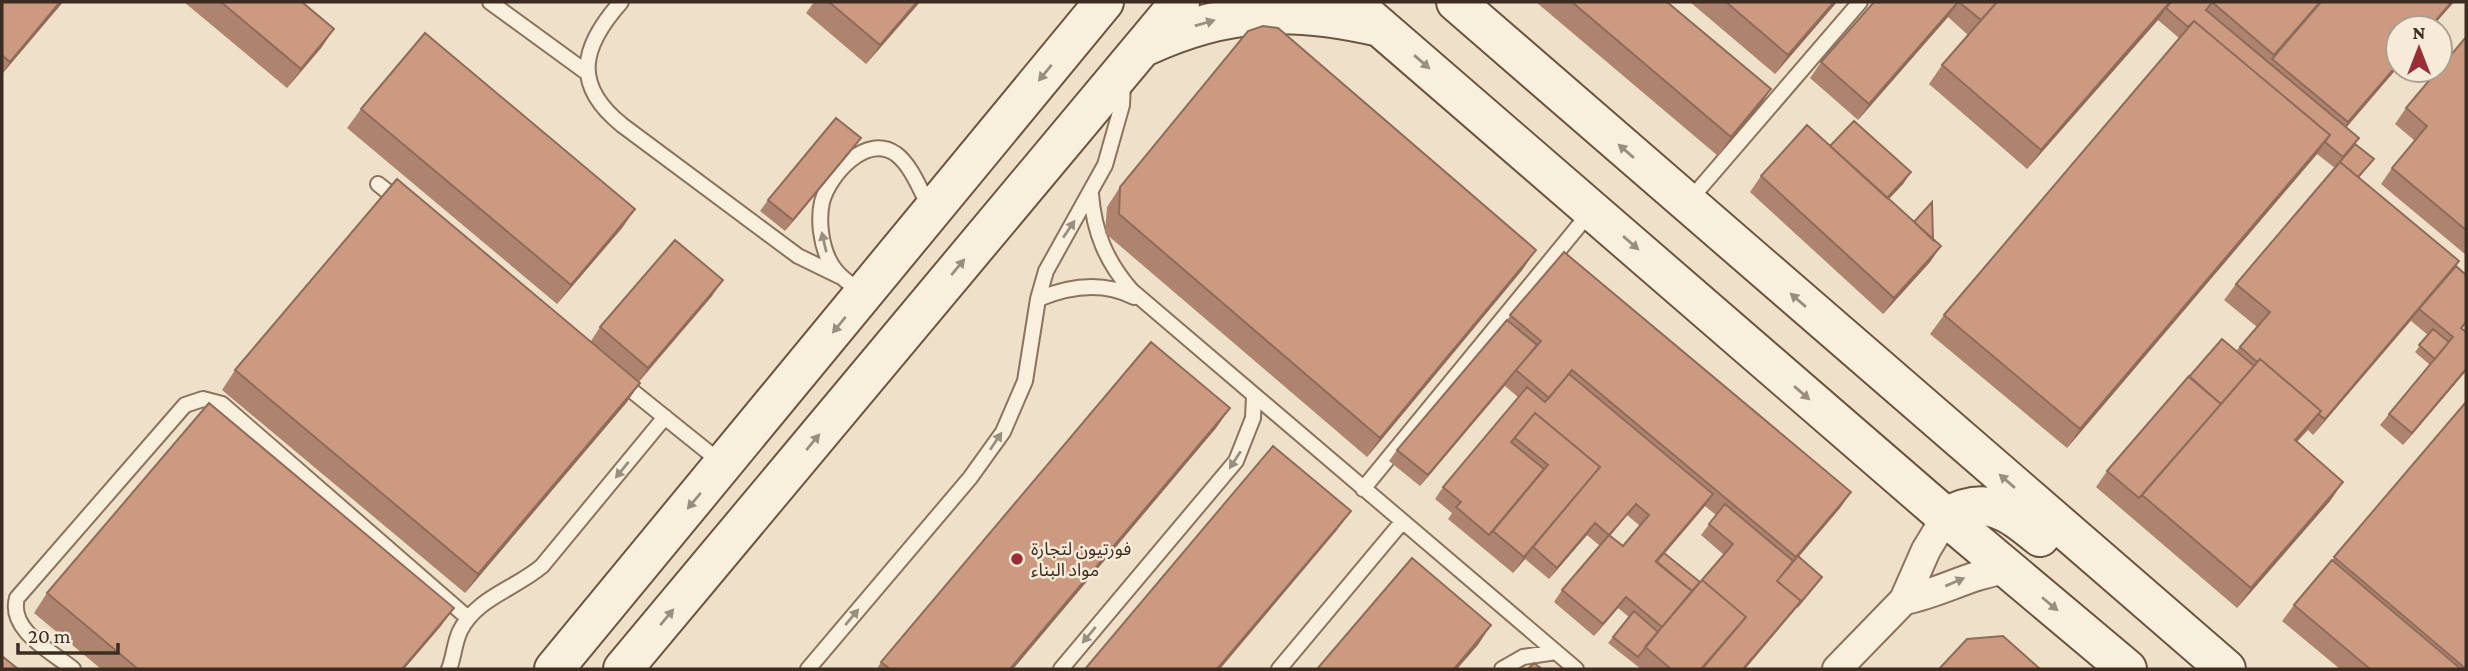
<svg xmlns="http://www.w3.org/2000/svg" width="2468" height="671" font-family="'Crimson Pro','Noto Sans Arabic',serif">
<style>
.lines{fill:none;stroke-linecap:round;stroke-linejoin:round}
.service-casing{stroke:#8b735e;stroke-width:18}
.minor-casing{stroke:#8b735e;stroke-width:32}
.secondary-casing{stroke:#6d5441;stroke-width:42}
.service{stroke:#f9efdd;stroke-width:14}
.minor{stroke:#f9efdd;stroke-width:28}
.secondary{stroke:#f9efdd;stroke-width:38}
.wall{fill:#af846e;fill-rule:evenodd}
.shaded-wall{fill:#8f6c5a}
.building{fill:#cc9a80;stroke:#8f6c5a;stroke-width:2;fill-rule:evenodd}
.oneway{fill:#9a8e7f}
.poi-dot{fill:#9a2e36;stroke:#f6ebd9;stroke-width:2.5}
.labels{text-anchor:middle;stroke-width:5;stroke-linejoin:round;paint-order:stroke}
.poi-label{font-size:18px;fill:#3c2c21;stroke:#f6ebd9;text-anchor:start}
</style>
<rect width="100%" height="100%" fill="#efe1c9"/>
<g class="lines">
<!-- service casing -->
<g class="service-casing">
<path id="service" d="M490,2L586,72
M621,2C582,46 571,84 622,125L798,256L839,276
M378,184L402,203
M1091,194C1094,232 1106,261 1131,290L1576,669
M1688,202L1860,2
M863,293C850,284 836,275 829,260C821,244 818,220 822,202C829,175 866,133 896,154C912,166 921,192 930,208
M1038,299C1069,286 1103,281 1134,297
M621,382L723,464
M1363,489L1591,211
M73,669C51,651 8,630 17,598L185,405L203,399L222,404L468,618
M449,669C454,657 454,644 460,631C476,598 515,589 542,566L665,417
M808,669L970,478L1003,432L1025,381L1038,299L1046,271L1105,165L1122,105L1123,83
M1061,669L1236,461L1253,418L1254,396
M1279,669L1402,522
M1502,669L1523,657L1556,652"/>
</g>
<!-- minor casing -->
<g class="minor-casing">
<path id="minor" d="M1904,600C1941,593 1969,574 2008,569
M1837,669L1904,600L1926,550L1946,517"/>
</g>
<!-- secondary casing -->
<g class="secondary-casing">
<path id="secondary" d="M1351,2L1946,517L2127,669
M1456,2L2226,669
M1146,46C1228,8 1294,7 1380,27
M1946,517C1987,494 2008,511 2040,537
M554,669L1104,2
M623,669L1180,2"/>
</g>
<!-- service -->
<use href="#service" class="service"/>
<!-- minor -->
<use href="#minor" class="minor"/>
<!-- secondary -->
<use href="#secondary" class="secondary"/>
</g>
<!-- wall -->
<path class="wall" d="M2,2H63L2,74Z
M184,2H302L334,29L321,48L287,88Z
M814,2H920L866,64L806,13Z
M1536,2H1667L1758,109L1718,156Z
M1690,2H1837L1775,74Z
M1874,2H2454L2431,28H2398V67L2346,128L2355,144L2369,165L2359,178L2466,275V324L2462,329L2466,332V371L2403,445L2380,425L2389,414L2430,365L2415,352L2428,335L2411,321L2413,318L2313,435L2308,430L2297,442L2343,482L2330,501L2237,608L2096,487L2107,471L2236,351L2257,327L2224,300L2236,284L2335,168L2317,154L2067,448L1930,334L1944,315L2179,38L2158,20L2027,169L1929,84L1942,65L1968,35L1948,17L1858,120L1810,78L1821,62Z
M2466,37V255L2381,184L2392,168L2415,141L2395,124L2406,108Z
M361,109L635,209L622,228L557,304L347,128Z
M853,149L785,231L760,211L768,200Z
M1911,172L1903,184L1888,199L1941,246L1930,262L1883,314L1750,192L1761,176Z
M1120,187L1523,269L1367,457L1105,233L1107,207Z
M1564,252L1851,492L1840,508L1798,557L1818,583L1745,669H1641L1608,643L1629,617L1618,608L1594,636L1554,602L1562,590L1600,546L1587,535L1549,579L1525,559L1513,573L1448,519L1452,513L1435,499L1443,487L1519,398L1505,386L1420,486L1389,461L1397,450ZM1705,506L1716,515L1701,535L1724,555L1700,582L1665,553ZM1627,515L1640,526L1623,546L1610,536Z
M712,296L639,382L627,402L465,593L222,390L235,370L591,341L600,327Z
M2466,402V669H2340L2282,621L2294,605Z
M1230,408L1216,428L1013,669H877L881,662Z
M47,593L454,608L440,627L404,669H101L34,613Z"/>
<!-- shaded-wall -->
<path class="shaded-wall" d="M60,2H63L2,74L10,62Z
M917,2H920L866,64L880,45Z
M1834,2H1837L1775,74L1788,55Z
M1959,2L1948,17L1858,120L1869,104Z
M2171,2L2158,20L2027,169L2041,150Z
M2452,2H2454L2431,28H2429Z
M334,29L321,48L287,88L301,69Z
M2398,64V67L2337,138L2348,122Z
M1771,89L1758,109L1718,156L1731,137Z
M2330,135L2317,154L2067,448L2080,429Z
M861,138L853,149L785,231L793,220Z
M1911,172L1903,184L1876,213L1884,201Z
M635,209L622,228L557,304L571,285Z
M1941,246L1930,262L1883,314L1894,298Z
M1536,250L1523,269L1367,457L1380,438Z
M2459,261L2413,318L2313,435L2325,419Z
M723,280L712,296L637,383L648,368Z
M2466,369V371L2403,445L2412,433Z
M1511,377L1504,386L1420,486L1428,475Z
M640,383L627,402L465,593L478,574Z
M1230,408L1216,428L1013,669H1010Z
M2321,411L2307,430L2281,459L2295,440Z
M2343,482L2330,501L2237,608L2251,588Z
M1851,492L1840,508L1785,573L1777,581Z
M1713,494L1705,506L1653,567H1652Z
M1636,504L1627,515L1601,546L1609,535Z
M1351,511L1337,530L1220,669H1217Z
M1595,523L1587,535L1549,579L1557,568Z
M1533,547L1525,559L1513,573L1524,557Z
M1822,577L1745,669H1743Z
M1626,597L1618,608L1594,636L1603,624Z
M454,608L440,627L404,669H402Z
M1491,625L1478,645L1457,669H1454Z"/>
<!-- building -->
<path class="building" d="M2,2H60L10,62L2,55Z
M221,2H302L334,29L301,69Z
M829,2H917L880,45Z
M1572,2H1667L1771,89L1731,137Z
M1726,2H1834L1788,55Z
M1874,2H1958L1869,104L1821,62Z
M1959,2H1997L1981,20Z
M1997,2H2170L2041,150L1942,65Z
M2171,2H2212L2206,10L2359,138L2343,157L2325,142L2330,135L2194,21L2188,27L2166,8Z
M2212,2H2320L2274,55Z
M2321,2H2448L2450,4L2429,28H2398V64L2348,122L2272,59Z
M2194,21L2330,135L2080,429L1944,315Z
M1263,26L1278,28L1536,250L1380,438L1119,214L1120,187L1248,31Z
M425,33L635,209L571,285L361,109Z
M2466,37V230L2392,168L2427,126L2406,108L2438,70H2440V68Z
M836,118L861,138L793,220L768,200Z
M1854,121L1911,172L1887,198L1830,146Z
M1807,125L1941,246L1894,298L1761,176Z
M2355,144L2374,159L2358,177L2340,162L2339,163Z
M2340,162L2459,261L2325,419L2318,414L2321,411L2260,359L2257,362L2240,347L2270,312L2236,284Z
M397,179L640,383L478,574L235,370Z
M1932,202L1933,240L1914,222Z
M675,240L723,280L648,368L600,327Z
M1564,252L1851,492L1796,557L1572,370L1549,398L1516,370L1541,341L1510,315Z
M2456,266L2466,275V322L2461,328L2466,332V369L2412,433L2389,414L2453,337L2419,309Z
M1507,320L1537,345L1428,475L1397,450Z
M2433,329L2449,342L2435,359L2419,345Z
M2222,339L2254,366L2221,404L2189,377Z
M1151,342L1230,408L1010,669H890L881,662Z
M2260,359L2321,411L2295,440L2343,482L2251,588L2142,495Z
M1569,374L1713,494L1656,561L1692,591L1662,627L1626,597L1603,624L1562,590L1609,535L1595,523L1557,568L1533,547L1600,467L1535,413L1511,442L1544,469L1489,535L1456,507L1461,502L1443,487L1527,387L1545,402ZM1636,504L1649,515L1623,546L1609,535Z
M2189,376L2221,404L2139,498L2107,471Z
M2466,402V669L2334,557Z
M209,403L454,608L402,669H138L47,593Z
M1535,413L1600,467L1524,557L1493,531L1548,465L1515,438Z
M1273,446L1351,511L1217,669H1085Z
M1725,504L1793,561L1777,581L1801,601L1743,669H1702L1746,617L1702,580L1733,544L1709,524Z
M1664,553L1700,582L1692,591L1656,562Z
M1798,556L1822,577L1797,607L1801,601L1777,581Z
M1412,558L1491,625L1454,669H1317Z
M2332,560L2461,669H2370L2294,605Z
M1702,580L1746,617L1701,669H1671L1645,647Z
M1634,611L1658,632L1638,657L1613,637Z
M2003,636L2040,669H1939L1967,639Z
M2,656L18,669H2Z
M1534,663L1542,669H1528Z"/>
<!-- one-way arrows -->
<defs><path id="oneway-solid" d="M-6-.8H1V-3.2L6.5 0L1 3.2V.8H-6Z" transform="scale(1.75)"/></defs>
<g class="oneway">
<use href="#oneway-solid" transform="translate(1205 23) rotate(-16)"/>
<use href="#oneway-solid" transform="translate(1422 62) rotate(41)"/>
<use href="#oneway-solid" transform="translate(1045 73) rotate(129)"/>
<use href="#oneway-solid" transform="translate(1626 151) rotate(-139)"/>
<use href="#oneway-solid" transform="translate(1069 229) rotate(-56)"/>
<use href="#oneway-solid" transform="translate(824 242) rotate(-103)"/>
<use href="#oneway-solid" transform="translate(1631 243) rotate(41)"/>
<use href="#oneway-solid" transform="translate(958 267) rotate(-50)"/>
<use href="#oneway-solid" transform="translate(1798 300) rotate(-139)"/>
<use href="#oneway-solid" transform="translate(839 325) rotate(129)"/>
<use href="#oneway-solid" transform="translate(1802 393) rotate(41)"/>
<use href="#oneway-solid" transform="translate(996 441) rotate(-56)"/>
<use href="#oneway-solid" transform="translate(813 442) rotate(-50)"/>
<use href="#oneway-solid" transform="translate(1235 460) rotate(123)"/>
<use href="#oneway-solid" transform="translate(622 470) rotate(129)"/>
<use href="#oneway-solid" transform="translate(2007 481) rotate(-139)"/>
<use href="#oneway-solid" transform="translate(694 501) rotate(130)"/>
<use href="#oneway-solid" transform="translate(1955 582) rotate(-23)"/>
<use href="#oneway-solid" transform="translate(2050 604) rotate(40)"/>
<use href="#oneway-solid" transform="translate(667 617) rotate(-50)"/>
<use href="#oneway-solid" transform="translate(852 617) rotate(-50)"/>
<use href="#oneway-solid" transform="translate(1089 635) rotate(130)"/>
</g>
<!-- markers -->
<circle class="poi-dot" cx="1017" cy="559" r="7"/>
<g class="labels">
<!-- poi labels -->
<g class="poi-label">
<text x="1031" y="555">فورتيون لتجارة<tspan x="1031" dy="21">مواد البناء</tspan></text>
</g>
</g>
<!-- border -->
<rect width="2468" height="671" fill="none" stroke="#3c2c21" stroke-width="7"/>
<!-- north arrow -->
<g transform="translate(2419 49)"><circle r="33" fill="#f6ebd9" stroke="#ac9f8f" stroke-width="2"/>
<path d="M0-5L12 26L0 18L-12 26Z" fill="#9a2e36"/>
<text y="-10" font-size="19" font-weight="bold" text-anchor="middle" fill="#3c2c21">N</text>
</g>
<!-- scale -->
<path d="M18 643v10h100v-10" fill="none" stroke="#3c2c21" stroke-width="3.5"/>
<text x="28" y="643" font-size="21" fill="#3c2c21" stroke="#f6ebd9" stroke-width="5" paint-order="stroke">20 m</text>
</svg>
